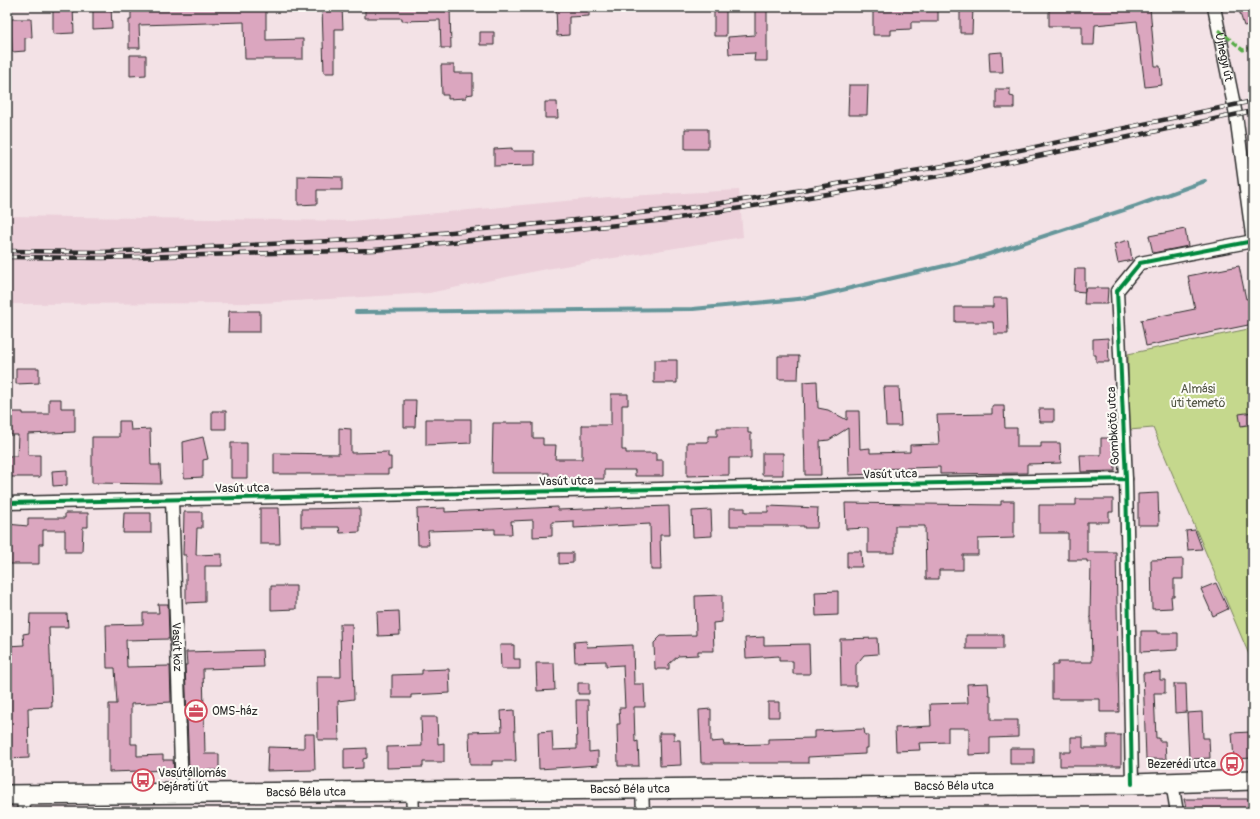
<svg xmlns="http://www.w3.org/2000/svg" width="1260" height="819" font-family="Pangolin,sans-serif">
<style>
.built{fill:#ecd0da}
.green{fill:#c5d88d;stroke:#78825c}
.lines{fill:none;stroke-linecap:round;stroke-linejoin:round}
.stream{stroke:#65969a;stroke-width:4}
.building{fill:#dba6bf;stroke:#2b2b2b}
.street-casing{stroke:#2b2b2b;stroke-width:15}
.primary-casing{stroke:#2b2b2b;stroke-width:22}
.path{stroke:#2b2b2b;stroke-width:2.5;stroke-dasharray:1 3;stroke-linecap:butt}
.street{stroke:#fdfcf7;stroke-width:12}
.primary{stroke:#fdfcf7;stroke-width:19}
.rail-casing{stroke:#2b2b2b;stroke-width:4.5}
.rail{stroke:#fdfcf7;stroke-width:3;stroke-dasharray:9;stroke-linecap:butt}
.quiet{stroke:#54ab44;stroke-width:3;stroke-dasharray:6 3;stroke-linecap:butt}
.cycleway-casing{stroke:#fdfcf7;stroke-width:6}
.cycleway{stroke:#00873e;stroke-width:4}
.labels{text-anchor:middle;stroke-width:4;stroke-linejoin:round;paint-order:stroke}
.street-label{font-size:12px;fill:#2b2b2b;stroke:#fdfcf7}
.park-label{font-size:12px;fill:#525644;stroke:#fdfcf7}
.poi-label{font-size:12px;fill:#2b2b2b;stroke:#fdfcf7;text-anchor:start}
</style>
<rect width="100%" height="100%" fill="#f3e2e6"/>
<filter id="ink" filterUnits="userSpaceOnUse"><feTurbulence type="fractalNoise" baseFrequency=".025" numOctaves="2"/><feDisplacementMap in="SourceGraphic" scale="8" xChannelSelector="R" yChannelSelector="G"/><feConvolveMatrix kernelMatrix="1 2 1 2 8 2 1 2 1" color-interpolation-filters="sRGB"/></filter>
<g filter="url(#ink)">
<!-- built -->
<path class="built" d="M739,190L743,237L546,269L429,293L261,303L7,304V216L351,221L609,197Z"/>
<!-- green -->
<path class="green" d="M1253,328V664L1153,428L1129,430L1128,354Z"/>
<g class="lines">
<!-- stream -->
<path class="stream" d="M356,312L693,309L808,298L974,259L1136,206L1205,181"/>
</g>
<!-- building -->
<path class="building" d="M73,7L74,33L53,34V8Z
M93,7H111L112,28L93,29Z
M131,7H266V40L303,39V59H245L244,22L139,25L140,48H129V20H131Z
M322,7H342L343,29H335V73H324Z
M365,7H420V9L450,7L451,48H441L440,20L402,21V18H365Z
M556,7H589V16L569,17V35L557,36Z
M714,7H726V36H714Z
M755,7H767V61H754L755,53L729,54L728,37L755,35Z
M873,7H938V22H911V29L891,30V35H873Z
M960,7H973L972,33H960Z
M1049,7H1150L1155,66H1160L1162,85L1145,87L1137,21L1095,25L1094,45H1082V26H1049Z
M1238,7H1253V24L1244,26Z
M11,19H31L32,37L25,38V51L12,52Z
M480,32H494V45H480Z
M1002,52L1003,72H990L989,53Z
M130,55H146V75L130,76Z
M441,65H454V73H473V94L466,95V98L448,99V95H442Z
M849,85H868L867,115H848Z
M996,89H1010V96L1014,97V108H996Z
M545,102H557L558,118H545Z
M685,129H708V149H685Z
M512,148V151H535V165L494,166V149Z
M298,176L342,177V190H317V204L298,205Z
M1185,229L1188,246L1153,253L1149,236Z
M1129,240L1132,260L1118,263L1114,244Z
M1239,266L1246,299L1253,297V324L1146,346L1141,320L1195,309L1188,276Z
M1075,269H1085V292L1074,291Z
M1085,288H1108L1107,304H1084Z
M993,298H1007L1008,334H994L993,322H955V307H993Z
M229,311H260V332H228Z
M1108,338L1109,362H1096V355H1093V339Z
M778,356H799L798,379H778Z
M654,360H677V383H654Z
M16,368H39V383L16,384Z
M817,381L818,408L828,410L847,420V411H859L860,449L870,448V453L910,452V445L939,444L937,415L992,414V406H1004L1005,428H1017V447H1041V443H1060L1061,463L1027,464V473L940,474V467L876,469V474L849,475L848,428L829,440L820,441L821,475H805L803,382Z
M884,387H899L901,426H886Z
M611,394H628V405H622V450H626V453H656V460H663V476H635V470H604V479L549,478V473H492L493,423H533V438H543V445H556L555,459H582V425H611Z
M49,399H61V408H75V432L28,434V455H40V477H7V456H17L18,435H7V416H11V412H23V414H49Z
M404,400H416L415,427H404Z
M1039,409H1054V422H1040Z
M212,411H226V429H212Z
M1253,412V424L1241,426L1239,414Z
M426,419H471V443L426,445Z
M119,421H130L131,430L150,429L151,465H160L161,484L92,483V437H119Z
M339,428L351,429V453L388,452V457H391V469H388V474H274V453L339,454Z
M717,428H748V433H751V458H729V475L687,476V442H708V436H717Z
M203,437L208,459L203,460V477L184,478L183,442Z
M1101,438H1115V471L1081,472L1080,455H1101Z
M231,443H247V478H231Z
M762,453H783V475H762Z
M67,470V485L53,486L52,471Z
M1158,493L1159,525H1138V494Z
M1076,499H1113V512H1109V522H1087V552H1116L1119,712H1100V699H1052V665H1058V662H1092L1091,617H1090L1091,562H1087V560H1068V533H1039V505H1076Z
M1001,501H1014V538L978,539V555H963V570H939V579H926L925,526H895V553H868V528L846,529L845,503L1001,505Z
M669,506L670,535H660L661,570H651L650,524L574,528V521L552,522V536L533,537V520L511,521L512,534H495V529L428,531L429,545H418L417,509L445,508V512L558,507V510Z
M768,506L818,508L817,528H804V526H730V508H745V512H768Z
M260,508H279L280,544H260Z
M360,508V532L340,533L339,527H301V509Z
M711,510L712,536L693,537L692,511Z
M184,512H202V528H197L196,555L222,554V566H205V602L186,603V555H183Z
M65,513H88V527H83L82,552H65V530H43V544H39V564H7V524L28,526V518H65Z
M124,513H151V533H123Z
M1195,530L1202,549L1188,550L1186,531Z
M847,551H861L862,567H847Z
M559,553H573V563L559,564Z
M1183,559V579H1174V596H1171L1172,608L1152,609L1151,560Z
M1216,583L1228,609L1213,616L1201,589Z
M271,586H296V609L271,610Z
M838,591V615L816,616L815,592Z
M722,595V622L713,623L714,651H698V655L678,656L669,664V669H655L654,643L661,636L696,635L695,596Z
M158,604H168L169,639L126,640L127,667L170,666L171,702L131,704V744H137V756L163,755V760H173L174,770L109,772V704H117L115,668H107L106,625L143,624V613H159Z
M399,611L400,635L378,636L377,612Z
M30,614H67L68,627H49L52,707L28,708L29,758L7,759V646L24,645L23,634L29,633Z
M340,624H352L354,699L338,701L339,740H318L317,677H341Z
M1141,631H1158V633H1178V650L1141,652Z
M966,635H1003V649H966Z
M764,637V645L809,644L810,674H793V661H779V656L746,658L745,638Z
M877,638L878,654L864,655L856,665V686H841L840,639Z
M586,641L587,647L633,645L634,684H644L645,707H634L635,742L638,741L639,766H618L617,724H620L619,708H625L623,665L606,666V661L575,662L574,642Z
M500,645H514V659H520V669H501Z
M262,650L263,667L203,669L205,754H219V770H189L185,665H187L186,652Z
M536,663H554L555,690L537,691Z
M449,669L450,693L411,695V698H392V675L422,674V670Z
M1160,672V680H1165V693H1154L1156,738H1159V741H1165L1166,759H1146L1143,673Z
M578,683H589V694H578Z
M988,683L989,695H991V720H1018V737L990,738V754L969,755V728H948V742L919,743L920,750L896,751L895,728L931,726L930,704L968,703L967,684Z
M1174,684H1186L1187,712L1175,713Z
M576,700H588L589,752L598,751V765L539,769L538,732L552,731L553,750L577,749Z
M768,702H779V717H768Z
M711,709V742L723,741L724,745L768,744V739L814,738V731L864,729L865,735H868V748H865V754L808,757V763H701L699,710Z
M514,710L516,761H492V765H470L469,732L502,731L501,711Z
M1202,712L1203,738H1209L1210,758L1189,759L1187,713Z
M421,717H437L438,744L444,743V762H423V767L387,768V747L422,746Z
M1250,732L1251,744H1253V758L1234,759L1232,733Z
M659,733H674V740H680L681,765L660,766Z
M304,734H314L315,770L267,771L268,747L304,748Z
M1107,735H1121V766H1060V752H1071V737H1083V748H1107Z
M367,748V758L363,759V768L344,769V749Z
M1010,748H1034V764H1010Z
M1184,799H1252V812H1187Z"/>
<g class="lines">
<!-- street casing -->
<g class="street-casing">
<g id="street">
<path id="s1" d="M1214,7L1236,115L1253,242"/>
<path id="s2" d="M172,500L182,794"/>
<path d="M7,503L1126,479"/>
<path d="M1172,783L1177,812"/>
<path d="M1132,784L1126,479L1117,291L1140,263L1253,241"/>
<path d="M642,789L643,812"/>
<path d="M412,792L413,812"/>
<path d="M23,795L24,812"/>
</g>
</g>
<!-- primary casing -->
<g class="primary-casing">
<g id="primary">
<path id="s3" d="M7,795L1132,784L1253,780"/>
</g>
</g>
<!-- path -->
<path class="path" d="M1251,428L1253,433"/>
<!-- street -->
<use href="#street" class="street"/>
<!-- primary -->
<use href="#primary" class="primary"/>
<!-- rail casing -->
<g class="rail-casing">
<path id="rail" d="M7,251L103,252L373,239L519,226L687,208L749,199L949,165L1253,101
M7,257L103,258L374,250L666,220L952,174L1253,111"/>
</g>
<!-- rail -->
<use href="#rail" class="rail"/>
<!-- quiet -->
<path class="quiet" d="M1219,30L1243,50L1253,47"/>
<!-- cycleway casing -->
<g class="cycleway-casing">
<path id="cycleway" d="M7,503L1126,479
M1132,784L1126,479L1117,291L1140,263L1253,241"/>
</g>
<!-- cycleway -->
<use href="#cycleway" class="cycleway"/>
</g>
</g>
<!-- icons -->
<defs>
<g id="office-ring" transform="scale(1.15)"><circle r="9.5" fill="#fdfcf7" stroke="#d1495b" stroke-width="1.5"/><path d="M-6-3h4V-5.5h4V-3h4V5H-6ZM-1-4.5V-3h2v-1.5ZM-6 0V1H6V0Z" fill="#d1495b"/></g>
<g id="bus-ring" transform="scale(1.15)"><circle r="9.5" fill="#fdfcf7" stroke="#d1495b" stroke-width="1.5"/><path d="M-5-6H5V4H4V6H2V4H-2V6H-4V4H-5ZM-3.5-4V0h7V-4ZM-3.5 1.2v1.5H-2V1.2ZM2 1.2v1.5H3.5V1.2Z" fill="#d1495b"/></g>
</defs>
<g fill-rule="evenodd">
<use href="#office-ring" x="196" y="711"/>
<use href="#bus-ring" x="1232" y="764"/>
<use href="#bus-ring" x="143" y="780"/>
</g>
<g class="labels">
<!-- street labels -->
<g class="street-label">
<text dy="4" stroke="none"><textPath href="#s1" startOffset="51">Újhegyi út</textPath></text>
<text transform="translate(1113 426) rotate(-93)" y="4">Gombkötő utca</text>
<text transform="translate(890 474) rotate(-1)" y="4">Vasút utca</text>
<text transform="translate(566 481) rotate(-1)" y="4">Vasút utca</text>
<text transform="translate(242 488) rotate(-1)" y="4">Vasút utca</text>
<text dy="4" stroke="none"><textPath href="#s2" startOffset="147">Vasút köz</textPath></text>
<text dy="4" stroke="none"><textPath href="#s3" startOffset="947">Bacsó Béla utca</textPath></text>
<text dy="4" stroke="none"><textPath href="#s3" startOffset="623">Bacsó Béla utca</textPath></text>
<text dy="4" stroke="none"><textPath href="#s3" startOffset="299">Bacsó Béla utca</textPath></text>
</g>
<!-- park labels -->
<g class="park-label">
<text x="1198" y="393">Almási<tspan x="1198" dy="14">úti temető</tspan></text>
</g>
<!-- poi labels -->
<g class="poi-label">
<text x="212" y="715">OMS-ház</text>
<text x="1216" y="768" text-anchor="end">Bezerédi utca</text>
<text x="158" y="777">Vasútállomás<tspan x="158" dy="14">bejárati út</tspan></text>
</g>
</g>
<!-- margin -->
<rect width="1260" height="819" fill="none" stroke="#fdfcf7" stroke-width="24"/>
<rect x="12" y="12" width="1236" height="795" fill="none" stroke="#2b2b2b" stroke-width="1.5" filter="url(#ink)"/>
</svg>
